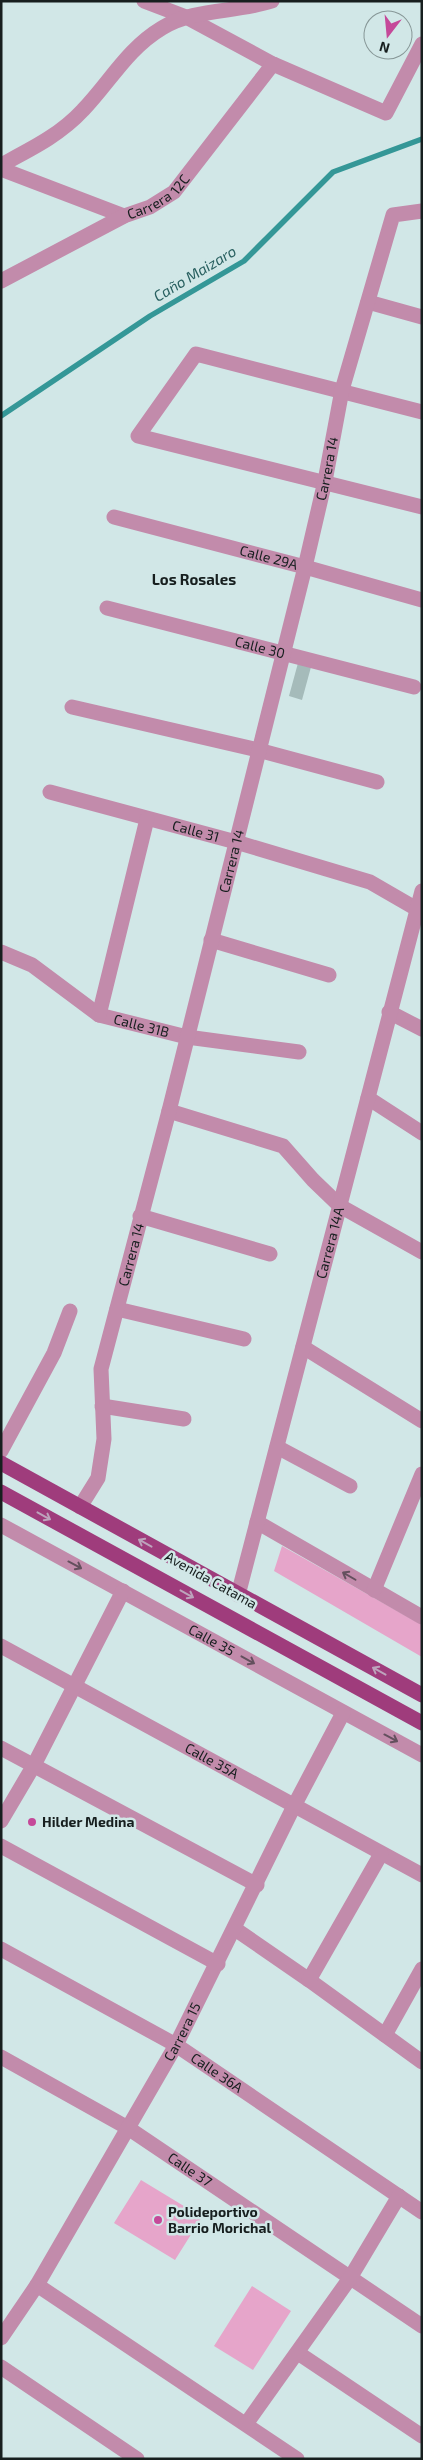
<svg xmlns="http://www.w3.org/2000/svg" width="423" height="2460" font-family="'Exo 2',sans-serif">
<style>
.green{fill:#e6a5ca}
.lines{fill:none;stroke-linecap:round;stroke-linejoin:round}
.stream{stroke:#349797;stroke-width:5.5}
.building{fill:#a5bbba}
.minor{stroke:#c28bab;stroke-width:15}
.major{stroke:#9f3c7c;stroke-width:15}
.oneway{stroke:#bda3bc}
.oneway2{stroke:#64505e}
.poi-dot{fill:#c54999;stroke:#d1e7e7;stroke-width:2}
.labels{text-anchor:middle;stroke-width:5;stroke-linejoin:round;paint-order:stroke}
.street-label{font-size:14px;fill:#171f1f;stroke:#d1e7e7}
.poi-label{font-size:14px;font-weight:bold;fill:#171f1f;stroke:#d1e7e7;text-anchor:start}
.water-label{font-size:15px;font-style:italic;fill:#296060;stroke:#d1e7e7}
.neighbourhood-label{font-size:15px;font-weight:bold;fill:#171f1f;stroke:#d1e7e7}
</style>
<rect width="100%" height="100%" fill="#d1e7e7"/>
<!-- green -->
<path class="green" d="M282,1546L422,1625V1657L274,1571Z
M141,2180L202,2217L175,2260L114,2223Z
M252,2286L291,2311L253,2370L214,2346Z"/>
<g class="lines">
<!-- stream -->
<path class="stream" d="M1,416L150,316L244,261L333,172L422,139"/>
</g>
<!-- building -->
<path class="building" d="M298,663L311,667L302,700L289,696Z"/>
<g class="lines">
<!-- minor -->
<g class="minor">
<path d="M144,1L186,17L273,64L386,113L422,44"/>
<path d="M1,165C31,149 60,135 83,110C110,82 127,49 162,28C194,8 236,13 272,1"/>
<path d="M1,169L124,216"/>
<path id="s1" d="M1,281L124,216L150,207L174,192L273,64"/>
<path d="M368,302L422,317"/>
<path d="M422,412L196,354L138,436L422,507"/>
<path id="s2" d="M114,517L305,567L422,600"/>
<path id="s3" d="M107,608L414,687"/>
<path d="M72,707L258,750L377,782"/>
<path id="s4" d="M50,792L236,842L370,882L422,912"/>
<path d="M211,940L329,975"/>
<path id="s5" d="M1,952L32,965L99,1015L187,1037L299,1052"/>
<path d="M389,1012L422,1029"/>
<path d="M99,1015L147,819"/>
<path d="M368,1098L422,1133"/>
<path d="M169,1111L283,1146L313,1180L340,1206L422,1252"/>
<path d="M140,1216L270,1254"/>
<path d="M117,1309L244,1339"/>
<path d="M303,1347L422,1421"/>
<path d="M102,1406L184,1419"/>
<path d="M277,1447L350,1486"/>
<path d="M1,1451L54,1353L70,1311"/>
<path id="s6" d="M80,1507L98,1478L104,1439L101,1369L169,1111L305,567L325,481L342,390L393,215L422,211"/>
<path d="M257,1522L422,1617"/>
<path id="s7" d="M1,1525L422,1755"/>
<path d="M374,1590L422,1474"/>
<path id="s8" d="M238,1595L422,891"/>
<path id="s9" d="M1,1646L422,1875"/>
<path d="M1,1748L257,1885"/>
<path d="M1,1821L34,1765L123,1591"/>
<path d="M1,1846L218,1964"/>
<path d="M235,1929L309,1980L422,2062"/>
<path id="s10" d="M1,1949L176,2045L422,2212"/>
<path d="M309,1980L381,1854"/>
<path d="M385,2035L422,1969"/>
<path id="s11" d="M1,2057L128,2128L422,2326"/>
<path d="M37,2285L297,2459"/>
<path id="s12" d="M1,2338L37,2285L176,2045L294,1806L343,1713"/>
<path d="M298,2353L422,2436"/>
<path d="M1,2367L137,2459"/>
<path d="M246,2424L350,2278L399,2196"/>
</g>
<!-- major -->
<path class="major" d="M1,1463L422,1695
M1,1492L422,1723"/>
</g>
<!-- one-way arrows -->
<defs><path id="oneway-shaft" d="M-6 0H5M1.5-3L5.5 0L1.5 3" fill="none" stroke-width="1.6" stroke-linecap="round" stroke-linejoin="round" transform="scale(1.25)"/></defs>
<g class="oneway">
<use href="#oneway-shaft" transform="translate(44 1516) rotate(29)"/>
<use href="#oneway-shaft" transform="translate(145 1543) rotate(-151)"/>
<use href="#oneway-shaft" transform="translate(187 1594) rotate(29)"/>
<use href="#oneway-shaft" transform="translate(379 1671) rotate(-151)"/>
</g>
<g class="oneway2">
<use href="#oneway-shaft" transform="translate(75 1565) rotate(28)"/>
<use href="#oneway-shaft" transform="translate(349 1576) rotate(-150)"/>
<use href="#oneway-shaft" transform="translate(248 1660) rotate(29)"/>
<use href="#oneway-shaft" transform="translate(391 1738) rotate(28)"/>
</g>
<!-- markers -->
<g class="poi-dot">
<circle cx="32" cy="1822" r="5"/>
<circle cx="158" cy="2220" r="5"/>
</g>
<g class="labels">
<!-- street labels -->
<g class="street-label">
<text dy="5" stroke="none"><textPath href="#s1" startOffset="179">Carrera 12C</textPath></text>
<text dy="5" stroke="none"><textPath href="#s6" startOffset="1072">Carrera 14</textPath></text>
<text dy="5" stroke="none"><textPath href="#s2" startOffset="160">Calle 29A</textPath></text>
<text dy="5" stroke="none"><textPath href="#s3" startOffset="158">Calle 30</textPath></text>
<text dy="5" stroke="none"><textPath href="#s4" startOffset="151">Calle 31</textPath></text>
<text dy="5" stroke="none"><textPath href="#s6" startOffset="668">Carrera 14</textPath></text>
<text dy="5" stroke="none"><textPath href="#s5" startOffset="161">Calle 31B</textPath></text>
<text dy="5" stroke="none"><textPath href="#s8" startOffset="364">Carrera 14A</textPath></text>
<text dy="5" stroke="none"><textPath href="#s6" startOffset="262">Carrera 14</textPath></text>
<text transform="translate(211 1580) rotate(29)" y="5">Avenida Catama</text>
<text dy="5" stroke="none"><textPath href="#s7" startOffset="240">Calle 35</textPath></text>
<text dy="5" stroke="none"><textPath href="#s9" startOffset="240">Calle 35A</textPath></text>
<text dy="5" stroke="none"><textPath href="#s12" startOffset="356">Carrera 15</textPath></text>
<text dy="5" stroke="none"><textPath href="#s10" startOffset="249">Calle 36A</textPath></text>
<text dy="5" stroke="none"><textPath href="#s11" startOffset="220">Calle 37</textPath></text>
</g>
<!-- poi labels -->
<g class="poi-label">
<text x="42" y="1827">Hilder Medina</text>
<text x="168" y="2217">Polideportivo<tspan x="168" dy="16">Barrio Morichal</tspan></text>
</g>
<!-- water labels -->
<g class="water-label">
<text transform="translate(195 274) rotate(-31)" y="5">Caño Maizaro</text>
</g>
<!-- neighbourhood labels -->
<g class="neighbourhood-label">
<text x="194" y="585">Los Rosales</text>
</g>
</g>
<!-- border -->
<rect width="423" height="2460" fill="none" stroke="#171f1f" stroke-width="5"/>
<!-- north arrow -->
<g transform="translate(388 35) rotate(196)"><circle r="24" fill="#d1e7e7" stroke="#879797"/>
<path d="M0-4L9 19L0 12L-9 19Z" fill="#c54999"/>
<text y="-8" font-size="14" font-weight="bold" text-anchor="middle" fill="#171f1f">N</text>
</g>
</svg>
